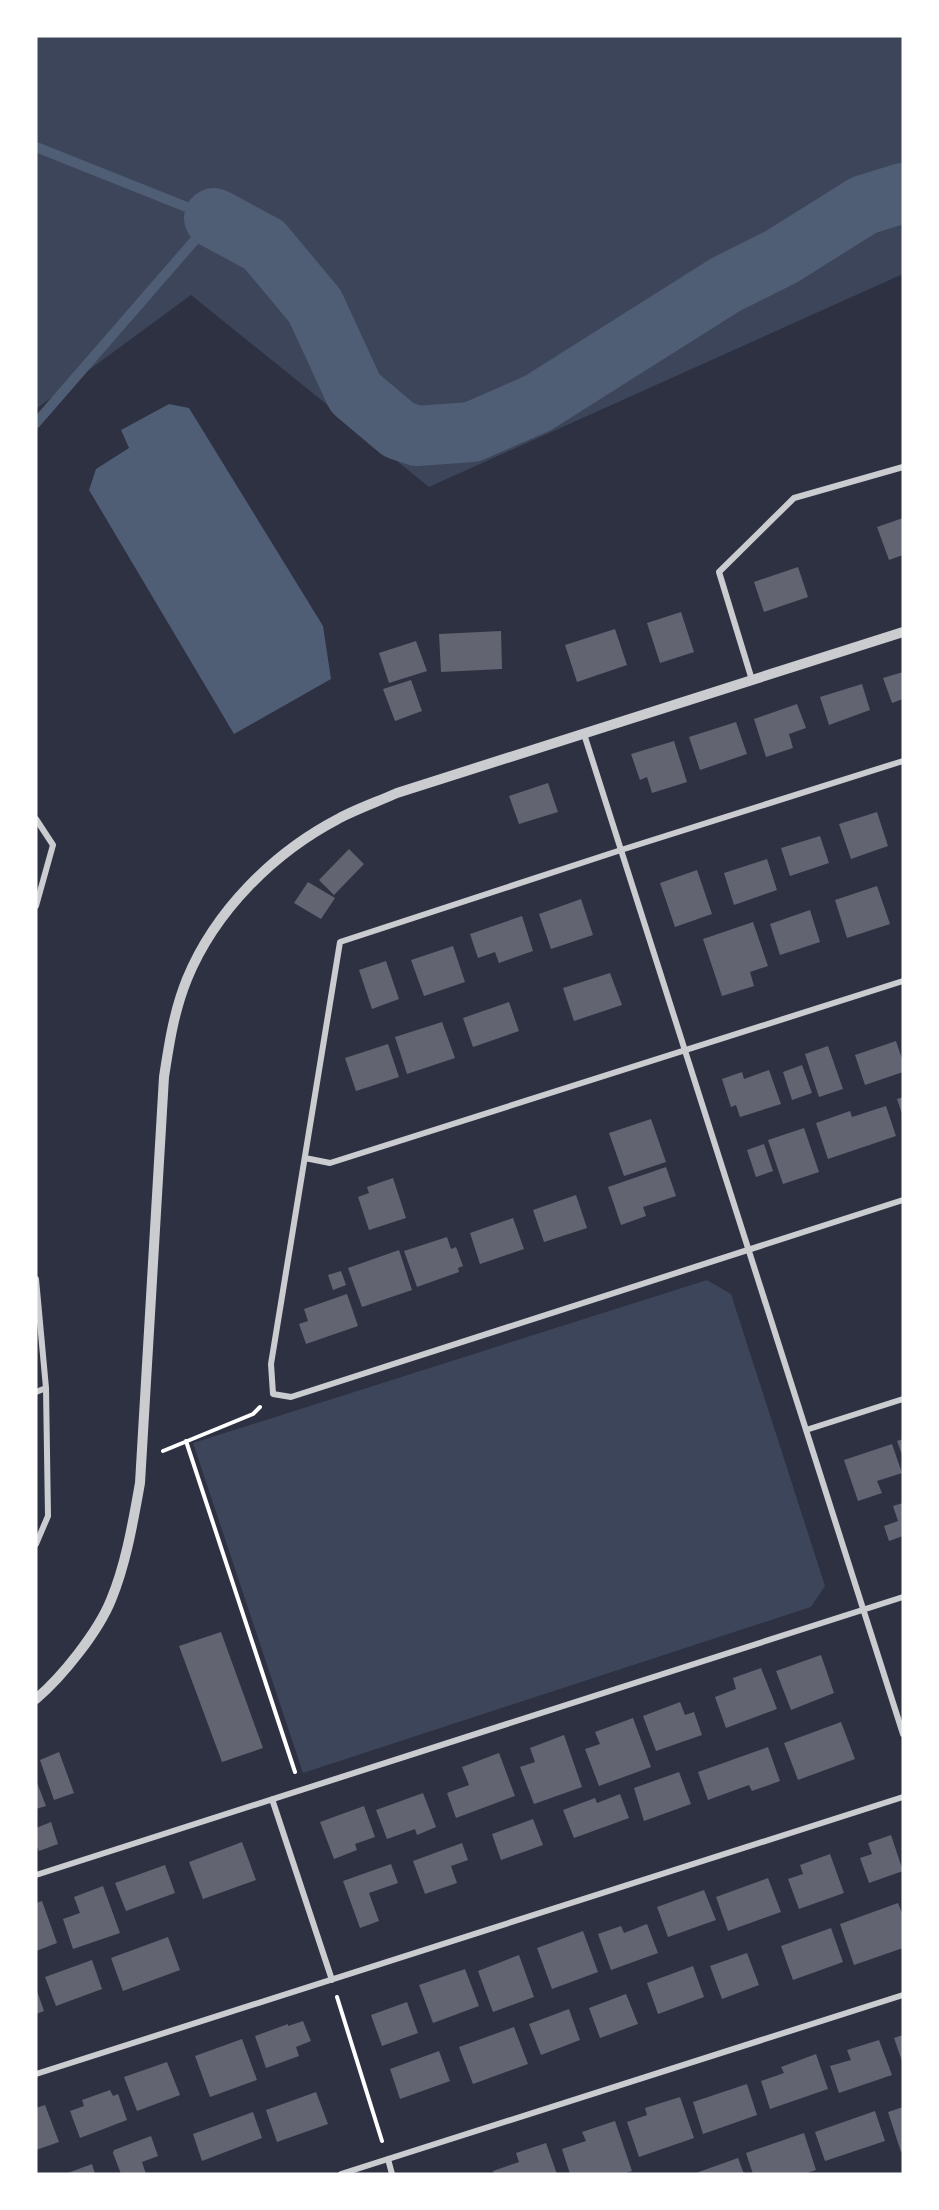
<svg xmlns="http://www.w3.org/2000/svg" width="939" height="2210" font-family="Overpass,sans-serif">
<style>
.green{fill:#3c4559}
.water{fill:#4f5d75}
.lines{fill:none;stroke-linecap:round;stroke-linejoin:round}
.stream{stroke:#4f5d75;stroke-width:10}
.river{stroke:#4f5d75;stroke-width:60}
.building{fill:#626471}
.path{stroke:#fff;stroke-width:4}
.minor{stroke:#caccd0;stroke-width:6}
.tertiary{stroke:#caccd0;stroke-width:10}
</style>
<rect width="100%" height="100%" fill="#2d3142"/>
<!-- green -->
<path class="green" d="M36,36H903V274L429,487L191,295L36,409Z
M707,1280L731,1294L825,1586L811,1607L303,1773L193,1443Z"/>
<!-- water -->
<path class="water" d="M169,404L189,408L323,626L331,679L234,734L89,490L96,469L129,448L121,430Z"/>
<g class="lines">
<!-- stream -->
<path class="stream" d="M36,147L214,218L36,423"/>
<!-- river -->
<path class="river" d="M214,218L264,245L315,306L355,393L399,430L417,436L472,432L538,403L725,285L781,257L864,205L903,193"/>
</g>
<!-- building -->
<path class="building" d="M903,518V555L889,560L877,527Z
M798,567L808,597L764,612L754,582Z
M681,612L694,652L660,663L647,623Z
M615,629L627,665L577,682L565,645Z
M501,631L502,669L441,672L439,634Z
M416,641L427,671L389,683L379,653Z
M903,672V699L892,703L883,678Z
M411,680L422,711L395,721L383,689Z
M862,684L870,710L829,725L820,697Z
M797,704L806,728L789,734L793,748L766,757L754,719Z
M736,722L747,754L700,770L689,737Z
M674,741L687,782L652,793L647,777L640,780L631,754Z
M548,783L558,812L519,824L509,796Z
M877,812L888,846L851,859L839,824Z
M820,836L829,863L790,876L781,848Z
M349,849L364,864L334,895L319,880Z
M767,859L777,890L734,905L724,873Z
M697,870L712,914L675,927L660,883Z
M308,882L335,898L321,919L294,903Z
M877,886L890,924L847,938L835,900Z
M581,899L593,935L551,949L539,914Z
M810,910L820,942L780,955L770,924Z
M522,916L533,951L499,963L495,952L478,958L470,934Z
M753,922L768,966L750,972L754,986L722,996L703,939Z
M453,946L465,982L424,996L411,960Z
M386,961L399,999L372,1009L359,970Z
M610,973L622,1005L574,1021L563,988Z
M509,1002L519,1031L473,1047L463,1018Z
M442,1022L455,1058L407,1074L395,1037Z
M896,1041L903,1062V1072L865,1085L855,1055Z
M388,1044L399,1077L356,1091L345,1058Z
M828,1046L843,1089L819,1097L805,1054Z
M802,1065L812,1093L792,1100L783,1072Z
M769,1070L781,1104L740,1117L736,1105L731,1107L722,1079L742,1072L744,1079Z
M903,1097V1117L897,1099Z
M886,1106L896,1136L828,1159L816,1123L850,1111L852,1117Z
M651,1119L666,1162L624,1176L609,1133Z
M804,1128L819,1172L783,1184L768,1140Z
M764,1144L773,1171L756,1177L747,1150Z
M666,1167L676,1196L643,1207L646,1216L621,1225L608,1187Z
M393,1178L406,1218L369,1230L358,1197L369,1193L367,1187Z
M576,1195L587,1228L544,1242L533,1210Z
M513,1218L524,1249L480,1264L470,1233Z
M447,1237L451,1249L456,1247L463,1266L458,1268L459,1272L417,1287L404,1251Z
M399,1250L412,1290L362,1307L348,1268Z
M341,1271L346,1285L333,1290L328,1275Z
M347,1294L358,1326L306,1344L299,1324L308,1321L304,1309Z
M903,1439V1458L897,1441Z
M892,1444L902,1473L877,1481L882,1493L858,1501L844,1460Z
M903,1503V1536L889,1541L884,1526L898,1521L893,1506Z
M221,1632L263,1748L222,1762L179,1646Z
M821,1655L834,1693L791,1710L776,1671Z
M761,1668L777,1709L726,1728L715,1697L736,1689L733,1678Z
M680,1702L685,1715L694,1712L702,1735L656,1751L643,1716Z
M633,1718L651,1767L599,1786L585,1749L600,1744L595,1732Z
M841,1722L855,1759L798,1780L784,1743Z
M564,1735L582,1787L534,1804L520,1767L535,1762L530,1748Z
M768,1747L780,1781L752,1791L749,1785L708,1800L698,1772Z
M59,1752L74,1793L54,1800L40,1760Z
M499,1753L515,1796L456,1818L447,1793L469,1785L462,1767Z
M679,1772L691,1804L644,1821L634,1788Z
M36,1780L46,1806L36,1809Z
M423,1793L436,1827L417,1835L415,1829L387,1839L376,1810Z
M620,1794L629,1818L574,1838L563,1810L595,1798L597,1803Z
M364,1806L375,1837L355,1844L357,1850L334,1859L320,1822Z
M533,1819L543,1845L501,1860L492,1834Z
M51,1822L58,1844L39,1851L36,1844V1828Z
M891,1835L903,1871L869,1883L860,1858L872,1854L868,1843Z
M242,1842L256,1880L203,1899L189,1862Z
M462,1843L468,1860L451,1866L457,1883L425,1894L413,1861Z
M830,1854L844,1893L799,1909L788,1879L803,1874L800,1865Z
M391,1864L398,1883L369,1893L379,1921L360,1928L343,1881Z
M165,1865L175,1893L126,1911L115,1883Z
M768,1878L781,1912L728,1931L716,1897Z
M103,1886L120,1933L73,1949L63,1919L80,1913L74,1897Z
M704,1890L716,1920L668,1937L657,1907Z
M42,1901L57,1943L36,1951V1903Z
M898,1903L903,1916V1948L854,1965L840,1924Z
M647,1924L658,1953L611,1970L598,1934L621,1926L624,1933Z
M831,1928L843,1962L793,1980L781,1946Z
M583,1931L598,1972L552,1989L537,1948Z
M168,1937L180,1970L123,1991L111,1958Z
M747,1953L759,1985L722,1999L710,1966Z
M519,1955L534,1997L493,2012L478,1971Z
M92,1960L102,1989L56,2006L45,1977Z
M693,1966L704,1997L658,2014L647,1983Z
M465,1969L479,2006L433,2023L419,1985Z
M36,1988L44,2011L36,2014Z
M626,1994L638,2024L600,2038L589,2008Z
M407,2002L418,2033L382,2046L371,2015Z
M569,2009L580,2040L541,2055L529,2024Z
M303,2021L311,2041L296,2047L299,2056L266,2068L255,2036L288,2024V2026Z
M514,2027L528,2064L473,2084L459,2047Z
M903,2035V2064L894,2038Z
M242,2039L257,2080L210,2097L195,2056Z
M879,2040L892,2075L839,2093L830,2066L851,2060L847,2050Z
M439,2051L450,2081L400,2099L390,2069Z
M816,2054L828,2089L770,2109L761,2081L784,2073L781,2067Z
M167,2062L180,2095L137,2111L124,2077Z
M747,2084L757,2115L703,2134L693,2102Z
M110,2090L113,2096L118,2094L127,2120L80,2138L70,2111L84,2106L82,2100Z
M316,2092L328,2124L277,2142L266,2110Z
M680,2097L694,2138L639,2157L627,2122L647,2115L645,2108Z
M45,2105L59,2142L36,2150V2108Z
M903,2107V2152H901L888,2112Z
M875,2111L885,2141L825,2161L815,2132Z
M253,2112L262,2138L202,2161L193,2134Z
M615,2121L632,2171L622,2174H570L562,2149L586,2141L582,2132Z
M804,2133L816,2170L804,2174H753L746,2153Z
M151,2136L158,2156L142,2162L146,2174H121L113,2153L114,2150Z
M546,2143L557,2174H494L493,2171L519,2162L516,2153Z
M738,2158L744,2174H693Z
M92,2164L95,2174H65Z"/>
<g class="lines">
<!-- path -->
<path class="path" d="M186,1441L295,1772
M163,1451L253,1414L260,1407
M337,1997L382,2141"/>
<!-- minor -->
<path class="minor" d="M752,680L719,572L794,498L903,467
M584,734L903,1734
M903,761L621,850L340,942L271,1364L273,1394L291,1397L903,1200
M36,819L53,845L36,906
M305,1158L330,1163L903,981
M36,1279L46,1388L48,1516L36,1544
M36,1392L46,1388
M806,1430L903,1399
M272,1799L332,1980
M36,1875L903,1597
M36,2074L903,1797
M388,2159L392,2174
M341,2174L903,1995"/>
<!-- tertiary -->
<path class="tertiary" d="M36,1699C62,1677 98,1632 111,1600C126,1564 133,1522 140,1483L164,1077C169,1044 174,1011 187,979C215,911 273,853 338,819C356,809 377,802 397,793L903,632"/>
</g>
<!-- border -->
<rect width="939" height="2210" fill="none" stroke="#ffffff" stroke-width="75"/>
</svg>
